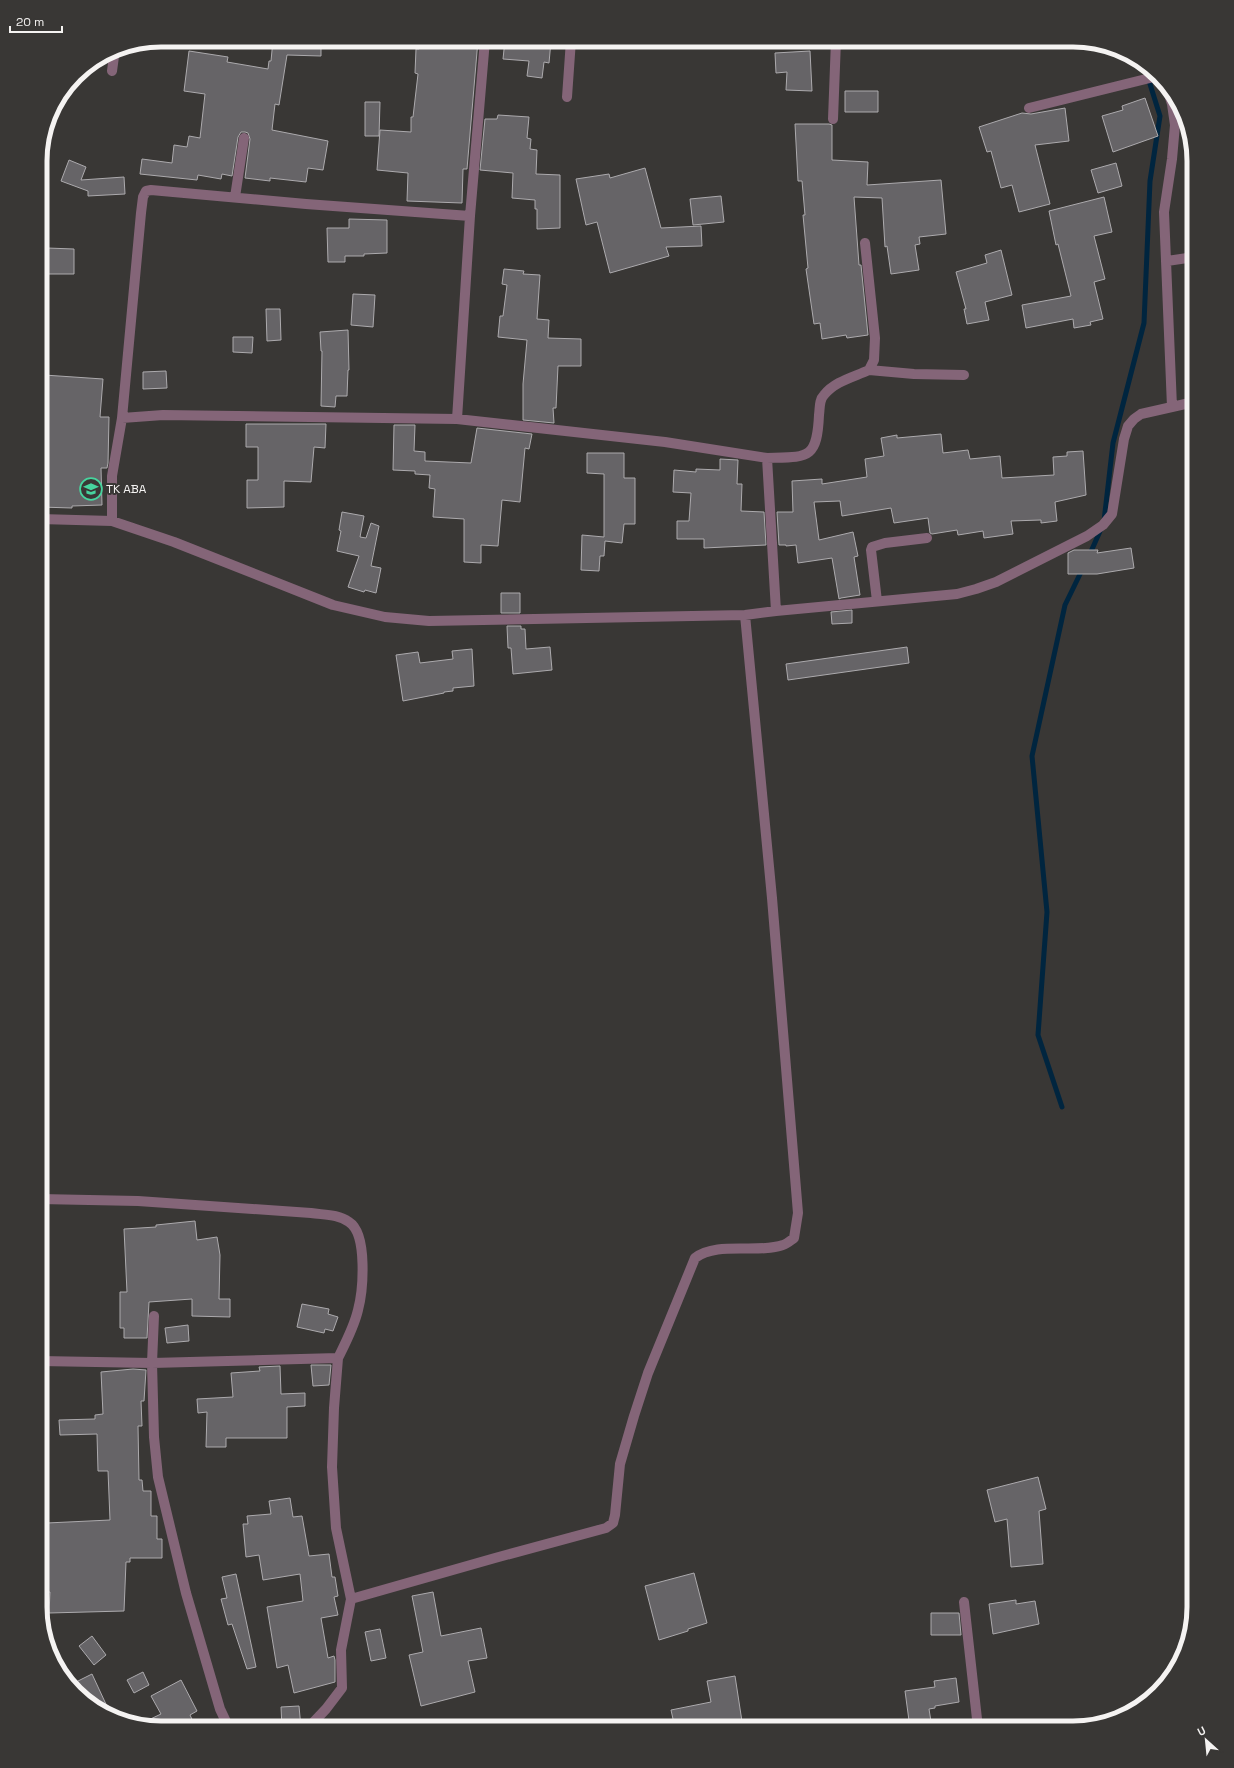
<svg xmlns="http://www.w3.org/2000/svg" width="1234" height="1768" font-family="'Space Grotesk',sans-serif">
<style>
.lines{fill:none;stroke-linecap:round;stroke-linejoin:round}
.stream{stroke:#00253f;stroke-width:5}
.building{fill:#666467;stroke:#acaaad}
.minor{stroke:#846578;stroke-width:10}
.labels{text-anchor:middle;stroke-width:4;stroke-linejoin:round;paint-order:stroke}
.poi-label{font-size:12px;fill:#f5f3f2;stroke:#393735;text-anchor:start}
.rim{fill:none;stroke:#f5f3f2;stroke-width:5}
</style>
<rect width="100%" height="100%" fill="#393735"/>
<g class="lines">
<!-- stream -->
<path class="stream" d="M1104,521L1113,443L1144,323L1150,181L1160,116L1145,68
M1089,556L1101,529
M1062,1107L1038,1035L1047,912L1032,756L1065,605L1083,568"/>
</g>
<!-- building -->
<path class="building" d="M273,40H321V56L287,55L279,105L275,104L272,130L328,141L323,170L308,168L306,182L270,178V181L245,178L250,139L248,133L245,132H241L238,137L232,176L222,174L221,179L198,175L197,180L140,174L142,159L172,163L174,145L187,147L189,136L200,138L205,94L184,91L189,51L228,57L227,62L268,69L269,61H271Z
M419,40H478L467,169H463L462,203L407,201L408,173L377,170L380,130L411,132V117H413L418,74L415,73L416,49H419Z
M505,40L551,41L549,63L544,62L542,78L527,76L529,61L503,59Z
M810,51L812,91L786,90L787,72L776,73L775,53Z
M845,91H878V112H845Z
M1145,98L1158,136L1113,152L1102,116L1123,110L1122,106Z
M365,102H380L379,136H365Z
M1065,108L1069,141L1035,145L1050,204L1019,212L1012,185L1001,188L991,151L987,152L979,127L1022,113L1031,114Z
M498,115L529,117L527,138L531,139L530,149L537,150L536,174L560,175V228L537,229V209H535V200L512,198L513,173L480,170L485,119H497Z
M795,124H829L832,125V160L868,162L867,185L941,180L946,234L919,237L920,244L915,245L919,270L891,274L887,246L885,247L882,198L854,197L859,265H861L868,335L847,338L846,335L822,339L820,323L814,324L806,269L808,268L803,215H805L802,181H798Z
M69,160L86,167L81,180L124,177L125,194L88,196V191L61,181Z
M1116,163L1122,186L1098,193L1091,170Z
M645,168L661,228L701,226L702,246L666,247L669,256L610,273L597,222L586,225L576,179L609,174L610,178Z
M721,196L724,222L693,225L690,199Z
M1104,197L1112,232L1094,236L1105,279L1094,282L1103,319L1090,322L1091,325L1074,328L1073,319L1026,328L1022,305L1071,296L1058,244L1056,245L1049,211Z
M349,219L387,220V253L364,254V256H345V262H328L327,228H349Z
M47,248L74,249V274H46Z
M1001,250L1012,295L985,302L989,320L967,324L964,309H966L956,272L987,263L985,255Z
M504,269L524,271L523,274L540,275L537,319L549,320L548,338L581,339V366H558L556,408H553L554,423L523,420V384L527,340L498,337L500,316H503L507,285L502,284Z
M353,294L375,295L373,327L351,325Z
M266,309H280L281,340L267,341Z
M348,330L349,370H348L347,396H336L335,407L321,406L322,351H321L320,332Z
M233,337H253L252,353L233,352Z
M166,371L167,388L143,389V372Z
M44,375L103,379L100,417H109L108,463L107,468H101L102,505L72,506V508L40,507V441L42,424H43Z
M246,424H326L325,448L314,447L311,482L284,481V507L247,508V480H258V447H246Z
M394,425H415L414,451L425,452V461L471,463L477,428L532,434L529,449L525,448L520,502L502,500L498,546L481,545V563L464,562V519L433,517L435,489L429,488L430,475L415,474V471L393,470Z
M941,434L943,453L968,450L970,459L1000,456L1002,478L1054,475L1053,457L1067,456V452L1083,451L1086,495L1055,502L1057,521L1041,523V520L1011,521L1013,534L984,538L983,531L958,535L957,530L932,534L930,533L928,518L894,523L891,508L842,516L840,501L814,502L819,540L853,532L858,556L854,557L860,595L841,598L839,599L832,558L798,563L796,545L786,546V545H779L777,512H793L792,481L822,479V484L867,477L865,459L884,456L881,438L897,435V438Z
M587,453H624V478H635V524H624L622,543L605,541L604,556H600L599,571L581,570L582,535L604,537V474L587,473Z
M720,459L738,460L737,484H742L741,511L764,512L766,545L704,548V539H677V521H689L691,493L673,492L674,470L696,472V469L720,470Z
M342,512L364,516L360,537L366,538L371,523L379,526L371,566L381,568L376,593L365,590L364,592L348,587L359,556L337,551L341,531L339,530Z
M1131,548L1134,568L1097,574H1068V553L1074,550H1098L1097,553Z
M501,593H520V613H501Z
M852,610V623L832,624L831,612Z
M507,626H521V629H525L526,649L550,647L552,670L513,674L511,648H508Z
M907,647L909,663L788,680L786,664Z
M472,649L474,686L453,688V691L444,692V693L403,701L396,655L418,652L420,663L453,659L452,651Z
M195,1221L197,1240L217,1237L220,1255L219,1299H230V1317L192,1316V1299L149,1302L147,1338H124V1328H120V1292H127L124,1229L156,1227V1225Z
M302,1304L329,1309L328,1314L338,1317L333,1331L325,1329L324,1333L297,1327Z
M188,1325L189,1341L167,1343L165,1328Z
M311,1365H331L329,1385L313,1386Z
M280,1366L281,1394L305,1393V1406L287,1407V1438H226V1447H206L207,1412L198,1413L197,1399L233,1397L231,1373L260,1371L259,1367Z
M133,1369L146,1370L144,1401H141L142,1426H138L139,1480H142L143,1491H151V1516H157V1539H162V1558H130V1562H126L124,1611L49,1613L50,1592H40V1567L48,1568L47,1523L110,1520L108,1471H98L97,1434L60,1435L59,1420L95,1419V1415L103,1414L101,1372Z
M1038,1477L1046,1509L1039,1511L1043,1564L1011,1567L1007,1519L995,1522L987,1490Z
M290,1498L293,1517L302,1516L309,1556L329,1554L332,1577H335L338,1596L334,1597L338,1615L321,1618L328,1658L334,1656L335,1660V1682L294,1693L288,1665L277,1668L267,1607L303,1601L300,1574L263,1580L259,1555L246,1557L243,1524H248L247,1516L271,1514L269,1501Z
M694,1573L707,1623L688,1629V1631L659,1640L645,1586Z
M236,1574L256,1667L247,1669L232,1624L228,1625L221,1599L227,1598L222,1577Z
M433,1592L441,1636L481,1628L487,1658L468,1661L475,1692L421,1706L409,1655L423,1652L412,1596Z
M1016,1600V1604L1035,1601L1039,1624L993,1634L989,1604Z
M931,1613H959L961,1635H931Z
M380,1629L386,1658L371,1661L365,1632Z
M92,1636L106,1655L94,1665L79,1646Z
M143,1672L149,1685L134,1693L127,1680Z
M92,1674L111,1715L100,1712L72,1684Z
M735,1676L743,1728H675L671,1710L711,1702L707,1681Z
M956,1678L959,1702L935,1706V1708L929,1709L932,1728H910L905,1691L935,1687L934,1681Z
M181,1680L197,1711L190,1715L196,1728H153L140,1724L161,1714L151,1696Z
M299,1706L301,1728H282L281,1707Z"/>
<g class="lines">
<!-- minor -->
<path class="minor" d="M112,71L115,49
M1168,91L1172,104L1175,125L1172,159L1164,212L1172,407
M567,97L571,40
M1029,108L1154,77
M833,119L836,40
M235,197L244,138
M1167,261L1194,257
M869,370L914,374L964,375
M122,418L141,213L143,197L146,191L151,190L306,204L470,216
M457,419L470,216L485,40
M767,458C808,457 817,460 819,415C820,408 819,400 824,395C835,381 854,377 869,370L874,360L875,338L865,243
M40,519L112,521L174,542L333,605L385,617L429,621L745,615L776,611L957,594L976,589L996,582L1087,536L1103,525L1112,514L1124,439L1128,426L1134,419L1141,414L1194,402
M112,521V476L122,418L163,415L457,419L665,442L767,458L776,611
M877,601L871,550L872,547L885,543L927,538
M40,1199L138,1201L311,1213C324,1215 338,1214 349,1222C368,1234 363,1291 358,1310C354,1327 346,1342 338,1358
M40,1361L152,1363L154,1316
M351,1599L495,1558L606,1528L613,1523L615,1515L620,1464L634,1416L648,1373L695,1258C717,1241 757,1254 783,1245C787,1244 791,1240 794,1238L798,1213L772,898L745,615
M964,1602L978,1728
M229,1728L220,1709L186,1593L158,1477L154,1437L152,1363L338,1358L334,1408L332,1467L336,1528L351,1599L341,1650L342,1688L326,1709L308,1728"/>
</g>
<!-- icons -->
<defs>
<g id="school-ring" transform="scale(1.15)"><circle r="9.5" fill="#393735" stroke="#47d49e" stroke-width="1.5"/><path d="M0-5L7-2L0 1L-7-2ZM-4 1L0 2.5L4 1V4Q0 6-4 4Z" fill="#47d49e"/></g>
</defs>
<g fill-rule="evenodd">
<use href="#school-ring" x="91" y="489"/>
</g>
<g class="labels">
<!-- poi labels -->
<g class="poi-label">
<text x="106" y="493">TK ABA</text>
</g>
</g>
<!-- crop -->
<path d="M0 0H1234V1768H0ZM161 47H1073A114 114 0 0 1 1187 161V1607A114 114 0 0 1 1073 1721H161A114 114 0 0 1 47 1607V161A114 114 0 0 1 161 47Z" fill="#393735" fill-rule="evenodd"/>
<path class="rim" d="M161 47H1073A114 114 0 0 1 1187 161V1607A114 114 0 0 1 1073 1721H161A114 114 0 0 1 47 1607V161A114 114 0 0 1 161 47Z"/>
<!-- north arrow -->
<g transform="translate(1206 1740) rotate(333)" stroke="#393735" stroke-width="3" paint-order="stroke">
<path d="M0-3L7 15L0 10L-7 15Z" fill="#f5f3f2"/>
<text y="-6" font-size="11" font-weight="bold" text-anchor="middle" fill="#f5f3f2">U</text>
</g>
<!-- scale -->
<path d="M10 26v6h52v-6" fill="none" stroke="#f5f3f2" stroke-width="2"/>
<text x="16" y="26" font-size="12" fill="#f5f3f2" stroke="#393735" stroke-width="3" paint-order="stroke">20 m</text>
</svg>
